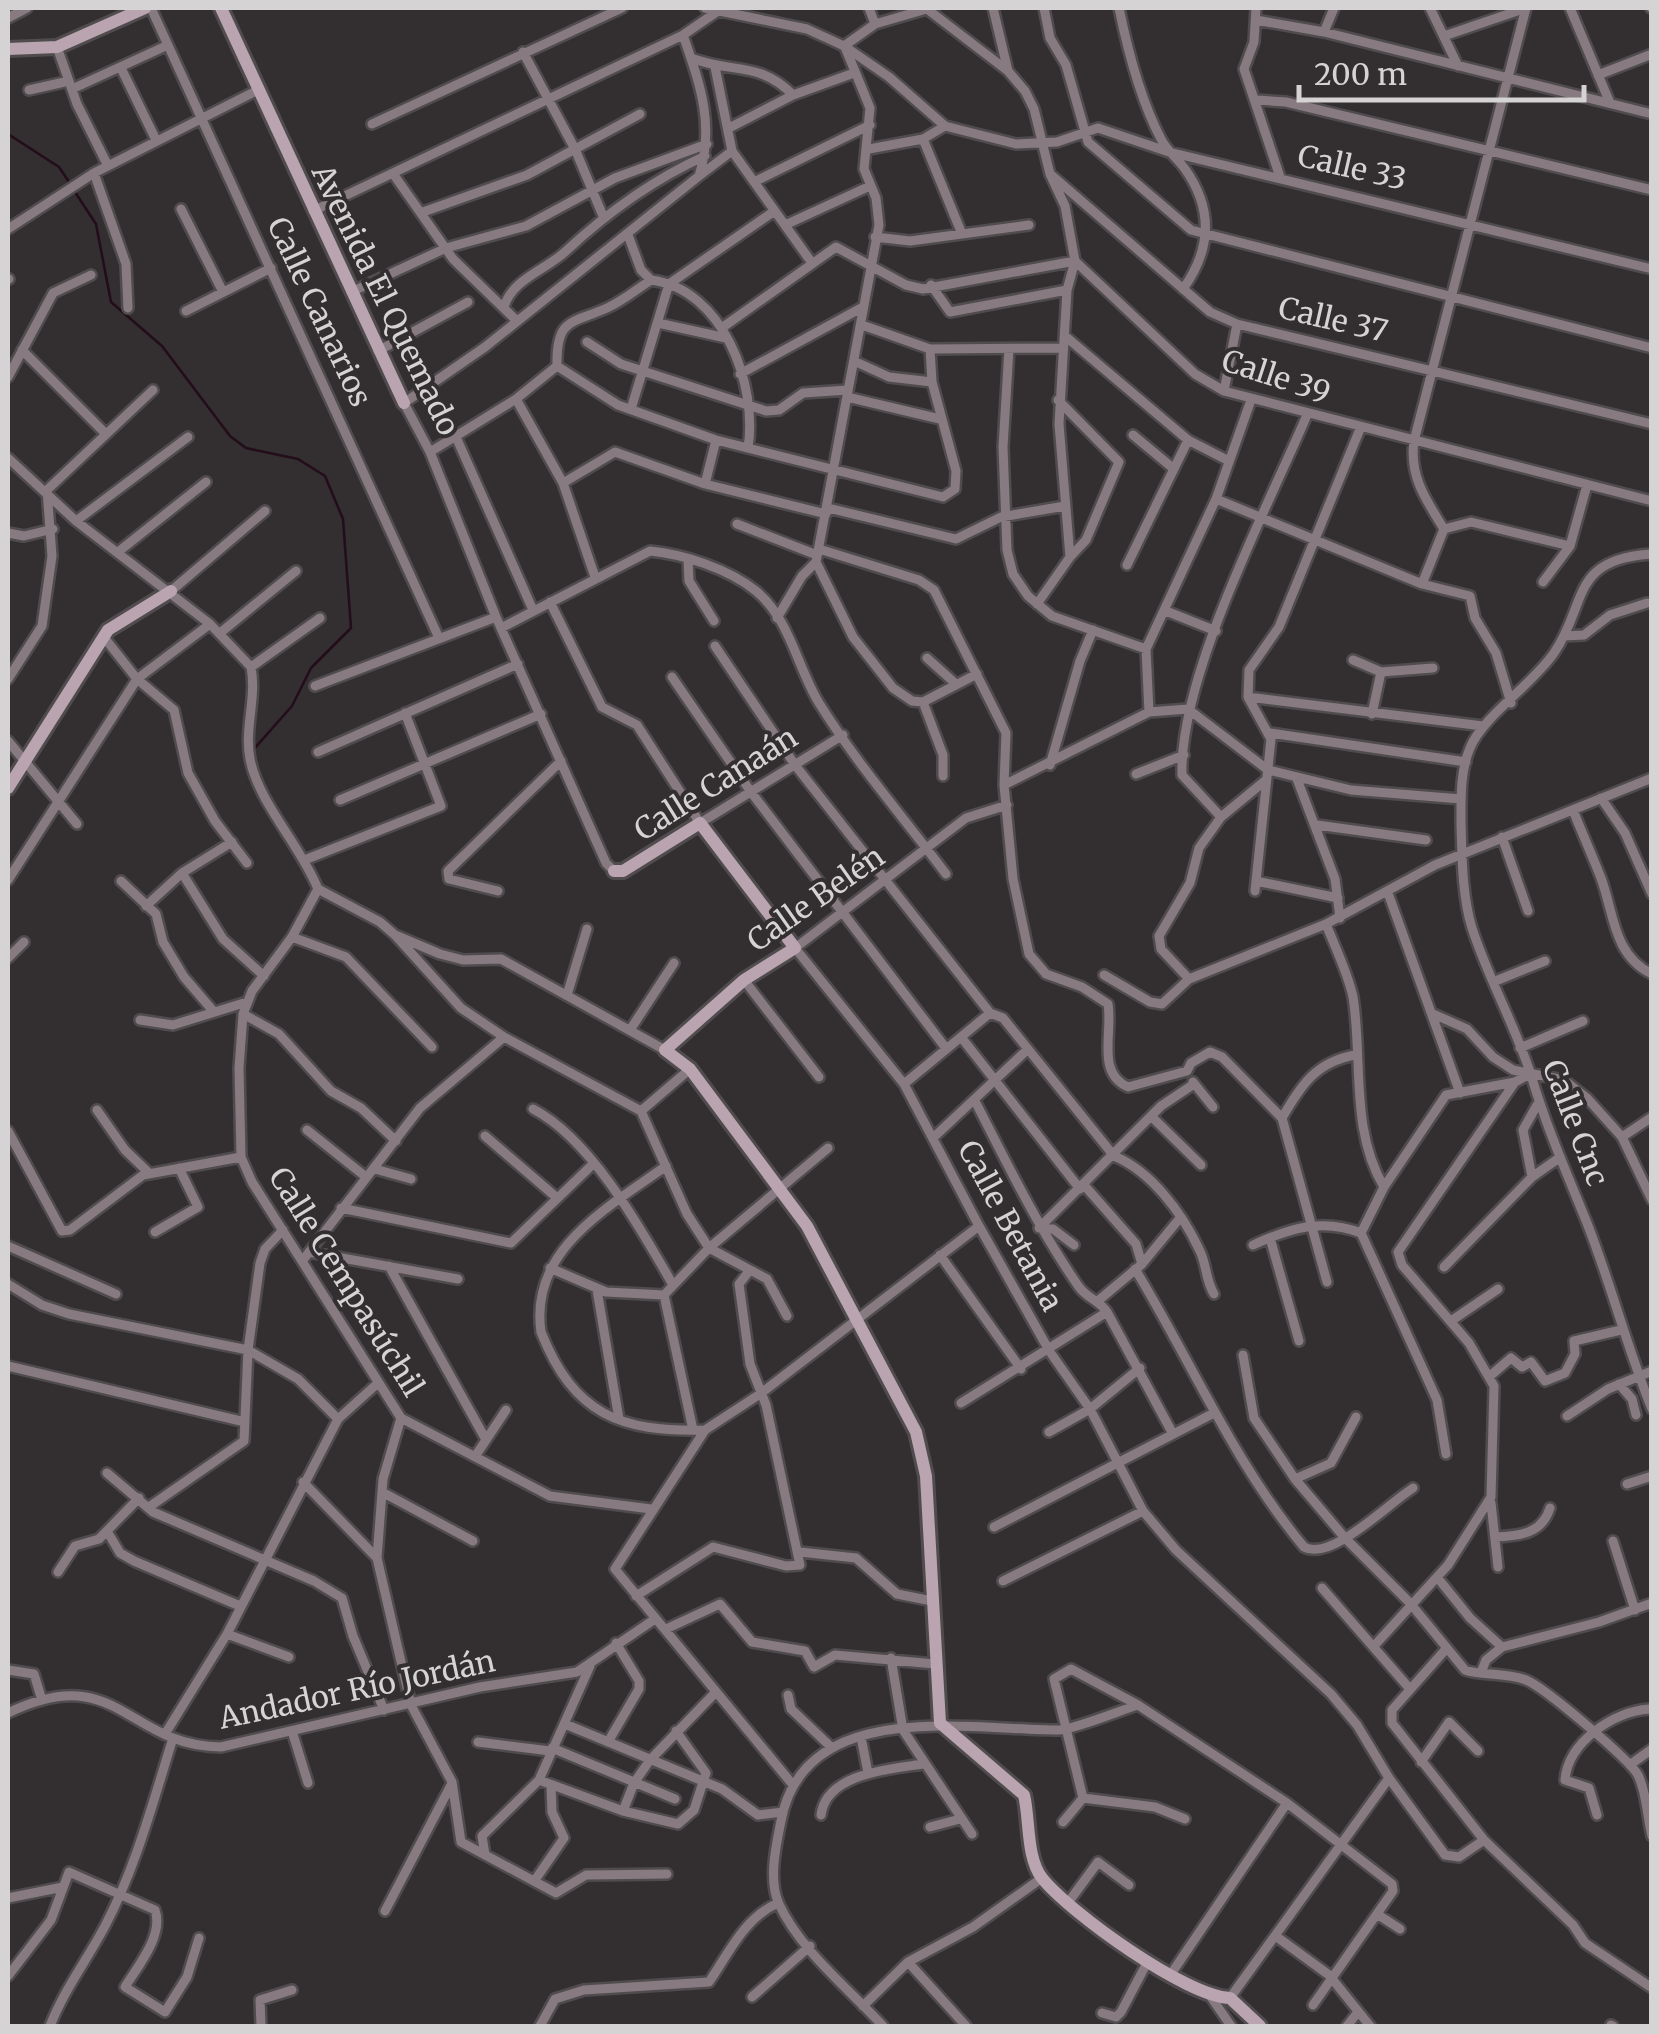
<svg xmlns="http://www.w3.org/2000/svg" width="1659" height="2034" font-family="Merriweather,serif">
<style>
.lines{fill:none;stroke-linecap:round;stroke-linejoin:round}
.stream{stroke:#230d1a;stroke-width:2.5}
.street-casing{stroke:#504c4e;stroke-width:14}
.secondary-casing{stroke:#504c4e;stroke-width:18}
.street{stroke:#877a80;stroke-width:9}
.secondary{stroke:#b9a4af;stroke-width:12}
.labels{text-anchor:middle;stroke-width:8;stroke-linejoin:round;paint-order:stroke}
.street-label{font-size:30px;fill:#d6d3d4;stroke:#332e30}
</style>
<rect width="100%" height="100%" fill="#332e30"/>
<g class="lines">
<!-- stream -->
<path class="stream" d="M8,134L59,167L71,185
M75,192L96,224L111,302L162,346L230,436L246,448L298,459L325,476L343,519L351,628L311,668L292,706L254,749"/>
<!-- street casing -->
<g class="street-casing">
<path id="street" d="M151,8L439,638
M705,8L807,29L844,46L889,77L945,126L1016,144L1057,142L1098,128L1169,152L1652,269
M869,8L875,24
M993,8L1008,71
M1044,8L1050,38L1066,65L1088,142L1191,230L1652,348
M1119,8C1128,52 1140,99 1161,139C1167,151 1178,159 1185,169C1214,210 1211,250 1183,289
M1256,8L1254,42L1244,69L1280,177
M1430,8L1458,66
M1570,8L1610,103
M1651,8H1652
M927,9L1008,71L1025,91L1034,109L1050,174L1065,206L1075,261L1067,290L1059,424L1070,557L1037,604
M8,18L27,8
M1256,20L1324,32L1652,114
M1324,32L1334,8
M1444,36L1526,8
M844,46L875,24L930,8
M57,47L77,104L108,166
M845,47L870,108L864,169L876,198L879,225L816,562L853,637L893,688L912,701L923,702L977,674
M523,52L575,149L603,216
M691,58C733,74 760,61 793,95
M715,67L732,151L812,263
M121,68L156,140
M1598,75L1652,54
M72,89L168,45
M29,90L69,81
M1257,100L1286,102L1652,190
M372,124L622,8
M729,128L793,95L854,73
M923,139L962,234
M869,149L923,139L945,126
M94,173L126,264L128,308
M1050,174L1210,312L1237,324L1652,424
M394,175L453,259L517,321
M699,176L732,151
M754,182L870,125
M181,209L223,292
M313,211L683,35L718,11
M423,212L527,175L640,114
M785,225L870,186
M8,229L94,173L258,90
M628,235L641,270L651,280
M875,237L910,241L1029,225
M8,279H9
M931,285L950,312L1067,290
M351,292L446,248L526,226L615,178L707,144
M504,307C512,279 546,270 566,251C608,212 652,180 705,156
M186,311L271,268
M658,323L726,338
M862,325L930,349L1061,348
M723,327L836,247L906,285L923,289L1075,261L1195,374L1224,391L1652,501
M1065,336L1188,440L1229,461
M587,342L621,364L766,411L779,410L803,393L848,390
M1009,349L1003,447L1007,550L1013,574L1028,596L1052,616L1146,649
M22,350L106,434
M378,351L468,302
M854,361L889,377L932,382
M557,366L618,405L716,440L943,497L955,489L956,471L932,382L930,349
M740,374L863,307
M8,377L53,293L91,275
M1224,391L1237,324
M847,397L940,419
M516,399L563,483L595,577
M1058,400L1119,462L1086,540L1070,557
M631,409L669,284L773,212
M1133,435L1174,469
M456,437L533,610
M430,452L516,399L557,366C556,316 573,324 609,307C624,300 637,289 651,280C723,289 758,385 748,448
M8,458L76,521L210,624L251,667C257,698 244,728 250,759C258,802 301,846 318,889L292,937L252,991L243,1014L239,1068L241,1157L252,1182L401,1418L550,1496L651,1509
M563,483L615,452L705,484L826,514
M705,484L716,440
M1216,499L1422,584L1470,596L1475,618L1496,653L1511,703
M828,508L956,539L1001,517L1065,506
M76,521L188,437
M737,524L817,555
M1444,529C1426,500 1409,476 1414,441L1526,8
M1444,529L1471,522L1570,546
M8,533L24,536L53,529
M819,549L919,580L934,590L1006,733L1004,785L1013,879L1029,954L1046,974L1082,987L1108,1004C1113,1033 1096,1073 1128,1087L1187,1071L1191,1063L1210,1052L1222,1057L1282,1118L1327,1282
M118,552L206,482
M1652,554C1569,559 1588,604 1554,653C1532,685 1483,716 1470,748C1460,771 1461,799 1461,823C1462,856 1462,896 1472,928C1488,978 1515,1025 1531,1075C1546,1126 1567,1174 1587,1223C1611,1284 1627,1348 1652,1409
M688,560L689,581L714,621
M1127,565L1188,440
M1543,582L1570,546L1587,485
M1422,584L1444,529
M171,591L265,511
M550,602L602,707L637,725L700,823L843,735
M1166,611L1216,631
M777,618L802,576L816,562
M501,628L650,551C683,554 729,569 756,591C790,619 797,667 819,703C857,764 904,818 946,874
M220,633L296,571
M103,636L137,679L174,710L188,773L215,821L247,863
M1564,636L1584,635L1610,615L1647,603
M715,646L795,765L990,1013
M927,658L956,684
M1353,660L1381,672L1433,668
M251,667L320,618
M672,677L751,792L945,1047
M8,679L42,626L52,556L47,490L153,390
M315,686L496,617
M1248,697L1483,726
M923,702L943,755V776
M1149,712L1146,649L1216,499L1251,400
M1372,714L1381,672
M1270,733L1466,762
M8,741L77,824
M318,752L518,664
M1050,765L1080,661L1093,630
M1136,774L1184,755
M1297,779L1335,879L1340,918
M1004,785L1149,712L1188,709L1268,770L1351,790L1461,799
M1601,798L1625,833L1652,894
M340,800L541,714
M1007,805L966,818L795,948L904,1084L979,1226L1050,1352L1090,1409L1143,1511L1176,1550L1331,1694L1357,1725L1389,1778L1445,1855L1459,1857L1484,1840
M1573,810C1582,833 1592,855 1601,878C1614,913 1613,955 1652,974
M1221,817L1182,775C1179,676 1267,509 1307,415
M1317,825L1426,840
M1502,837L1528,911
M307,859L441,806L405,713
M614,871L606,863L496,617L430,452L404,403L485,347L699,176C715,125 700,84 683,35
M182,873L223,939L264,976
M8,880L137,679L210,624
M121,881L156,914L163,942L184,977L214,1012
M1256,881L1338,898
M318,889L380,922L395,935L440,954L463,960L501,959L665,1050
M498,891L449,879L448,871L561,761
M1255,891L1271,739L1248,697L1249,670L1279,627L1360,429
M1388,893L1460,1093
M146,906L182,873L232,842
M1326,924C1335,947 1348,973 1353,997C1363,1060 1350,1130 1384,1187
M395,935L461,1008L504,1037L641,1111L687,1214L709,1248L767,1279L787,1316
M292,937L346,957L432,1047
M8,958L24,942
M1104,975L1150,1002L1162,1004L1189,979L1326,924L1435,865L1652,778
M1189,979L1161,949L1159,936L1190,883L1199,848L1221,817L1266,780
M744,980L819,1077
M1493,982L1545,961
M567,995L587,929
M1431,1013L1467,1029L1493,1057L1513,1070L1564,1080L1587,1098L1622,1137L1652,1200
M243,1014L279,1034L331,1091L361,1108L396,1141
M140,1020L173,1025L247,1002
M630,1030L674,963
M961,1037L1080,1189
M1520,1048L1583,1021
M1193,1082L1213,1107
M904,1084L990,1013L1003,1018L1114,1156C1151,1171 1182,1213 1199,1249C1207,1264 1205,1279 1214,1294
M975,1101C1008,1165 1038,1228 1079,1287C1088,1299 1099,1300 1107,1312L1173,1434
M533,1109C591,1139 641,1229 673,1285
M97,1110L125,1150L149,1173
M641,1111L690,1069
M1152,1117L1201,1165
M1282,1118C1301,1085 1316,1062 1355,1055
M307,1130L366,1177
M8,1131L62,1231L70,1230L143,1175L241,1157
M485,1136L556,1197
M934,1137L1028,1049
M1622,1137L1652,1117
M666,1166C609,1207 529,1249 541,1332C574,1415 620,1432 705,1430
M375,1169L411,1179
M1532,1177L1523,1130L1537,1105
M1084,1185L1136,1244L1142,1264
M341,1208L511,1243L592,1165
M1039,1228L1161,1106L1194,1084
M1039,1228L1053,1229L1074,1245
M155,1232L198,1207L179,1168
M1361,1233L1384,1187L1446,1095L1515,1082L1530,1074
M1361,1233L1437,1400L1446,1454
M1270,1238L1299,1341
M1253,1245C1290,1228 1323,1218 1361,1233
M8,1246L116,1294
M309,1252L458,1279
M940,1255L1021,1369
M303,1260L420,1108L504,1037
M389,1266L485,1438
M1444,1267L1532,1177L1559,1158
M550,1268L606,1292L664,1295
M1135,1269C1191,1361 1234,1463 1304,1547C1331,1562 1389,1503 1413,1488
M8,1284L42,1305L69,1314L248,1350L298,1379L338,1419
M597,1290L619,1419
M1099,1300L1142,1264L1180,1218
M1451,1321L1498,1289
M1243,1355L1254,1418L1295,1479L1345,1538L1410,1603L1465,1670C1481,1676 1504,1672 1526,1680C1544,1687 1629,1759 1638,1775C1647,1793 1647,1817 1652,1836
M8,1366L245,1422
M1490,1376L1511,1358L1522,1367L1531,1362L1545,1381L1565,1373L1575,1354L1574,1341L1621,1330
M1619,1384L1632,1399L1636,1415
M961,1403L1107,1312
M1567,1416L1608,1389L1652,1371
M401,1418L383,1479L377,1558L411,1705L452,1782L461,1842L556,1893L586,1875L667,1874
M693,1430L664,1295L709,1248L828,1148
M1049,1432L1090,1409L1140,1368
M476,1455L506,1410
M107,1473L153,1512L314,1581L342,1598L353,1636L384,1710
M1295,1479L1331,1463L1356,1417
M303,1482L377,1558
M1627,1484L1652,1476
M382,1492L473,1541
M1491,1503L1498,1567
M149,1507L244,1441L248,1350L260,1263L265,1249L283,1230
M994,1527L1214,1413
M107,1531L120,1553L134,1561L240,1606
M1495,1537C1519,1536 1542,1534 1550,1508
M1613,1541L1635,1610
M800,1552L856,1558L897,1594L932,1601
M58,1572L75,1546L99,1539L139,1498
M1437,1577L1470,1618L1502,1647
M1003,1581L1143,1511
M1322,1588L1410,1689
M636,1596L713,1547L786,1566L800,1565L766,1405L750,1364L739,1284L750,1270
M666,1629L720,1604L752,1642L805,1651L814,1667L835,1655L935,1664
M227,1634L289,1657
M1374,1646L1448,1565L1491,1497L1494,1386L1469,1343L1402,1265L1398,1252L1515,1082
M1446,1649L1392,1710V1723L1484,1840L1573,1925L1585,1943L1652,1988
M891,1658L903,1730L972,1834
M8,1670L34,1674L41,1697
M1482,1670L1486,1660L1502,1647L1599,1622L1652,1603
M788,1695L791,1709L831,1747
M8,1713C118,1660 126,1746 221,1747L480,1687L577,1672L655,1619
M565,1724L722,1789L758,1815L783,1812
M292,1731L308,1783
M165,1734L227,1634L338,1419L378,1383
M861,1737L868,1773
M478,1742L550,1751
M608,1742L639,1689V1681L616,1643
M552,1748L675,1799
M1421,1762L1449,1722L1478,1751
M1631,1764L1652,1749
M539,1780L623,1811L678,1824L694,1810L706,1773L676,1731
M793,1785L615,1569L705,1430L760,1394L979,1226
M1083,1798L1155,1807L1185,1819
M623,1811L634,1783L650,1760L714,1694
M821,1815C826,1773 891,1769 923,1764
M1597,1815L1589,1788L1565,1780C1568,1742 1614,1711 1649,1709
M1063,1822L1083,1798L1054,1679L1071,1669L1138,1705L1287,1803L1392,1884L1393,1891L1313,2005
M930,1827L960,1819
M485,1855L482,1836L539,1780L590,1666
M535,1880L564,1838L552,1812L551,1785
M8,1898L63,1887
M1070,1900L1098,1862L1129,1885
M385,1911L451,1785
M1377,1914L1400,1929
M1277,1937L1329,1975L1370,2026
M908,1962L966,2026
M1171,1974L1287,1803
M8,1976L51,1920L69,1872L155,1910C164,1935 138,1966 125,1987L165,2012L187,1977L199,1938
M752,1997L810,1946
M1211,1997L1231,2026
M1230,1998L1389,1778
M863,2006L908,1962L973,1927L1042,1878
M1102,2013L1116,2017L1121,2012L1148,1961
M1611,2025L1613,2026
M50,2026C64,1990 87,1960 105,1926C136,1867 153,1802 173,1738
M261,2026L260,2000L292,1990
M540,2026L555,1999L584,1990L709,1982C729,1953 744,1918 778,1903
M883,2026C850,1990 800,1950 779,1904C768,1880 776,1846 781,1821C804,1697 969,1730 1058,1730C1073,1730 1121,1710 1138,1705
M1347,2026L1358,2012"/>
</g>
<!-- secondary casing -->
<g class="secondary-casing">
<path id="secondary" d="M221,8L404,403
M8,49L57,47L145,8
M8,788L108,630L171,591
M614,871H623L700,823L795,948L744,980L665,1050L690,1069L807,1226L916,1432L926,1476L940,1723L1024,1795C1030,1819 1026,1857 1042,1878C1070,1913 1187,1997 1230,1998L1260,2026"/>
</g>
<!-- street -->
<use href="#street" class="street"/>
<!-- secondary -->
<use href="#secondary" class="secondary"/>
</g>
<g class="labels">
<!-- street labels -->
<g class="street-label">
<text transform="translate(1352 168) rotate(13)" y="10">Calle 33</text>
<text transform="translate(385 300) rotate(64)" y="10">Avenida El Quemado</text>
<text transform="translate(319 312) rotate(65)" y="10">Calle Canarios</text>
<text transform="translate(1333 320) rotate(13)" y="10">Calle 37</text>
<text transform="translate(1276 377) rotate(18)" y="10">Calle 39</text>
<text transform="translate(716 784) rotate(-32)" y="10">Calle Canaán</text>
<text transform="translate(816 899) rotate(-35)" y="10">Calle Belén</text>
<text transform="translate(1575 1123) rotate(69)" y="10">Calle Cnc</text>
<text transform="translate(1010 1226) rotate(62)" y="10">Calle Betania</text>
<text transform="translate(346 1282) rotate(58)" y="10">Calle Cempasúchil</text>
<text transform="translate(357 1690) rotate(-12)" y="10">Andador Río Jordán</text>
</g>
</g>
<!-- border -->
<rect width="1659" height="2034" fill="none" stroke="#d6d3d4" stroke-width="20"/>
<!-- scale -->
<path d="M1299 85v15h285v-15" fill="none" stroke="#d6d3d4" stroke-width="5"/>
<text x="1314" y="85" font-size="30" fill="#d6d3d4" stroke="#332e30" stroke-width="8" paint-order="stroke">200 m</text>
</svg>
